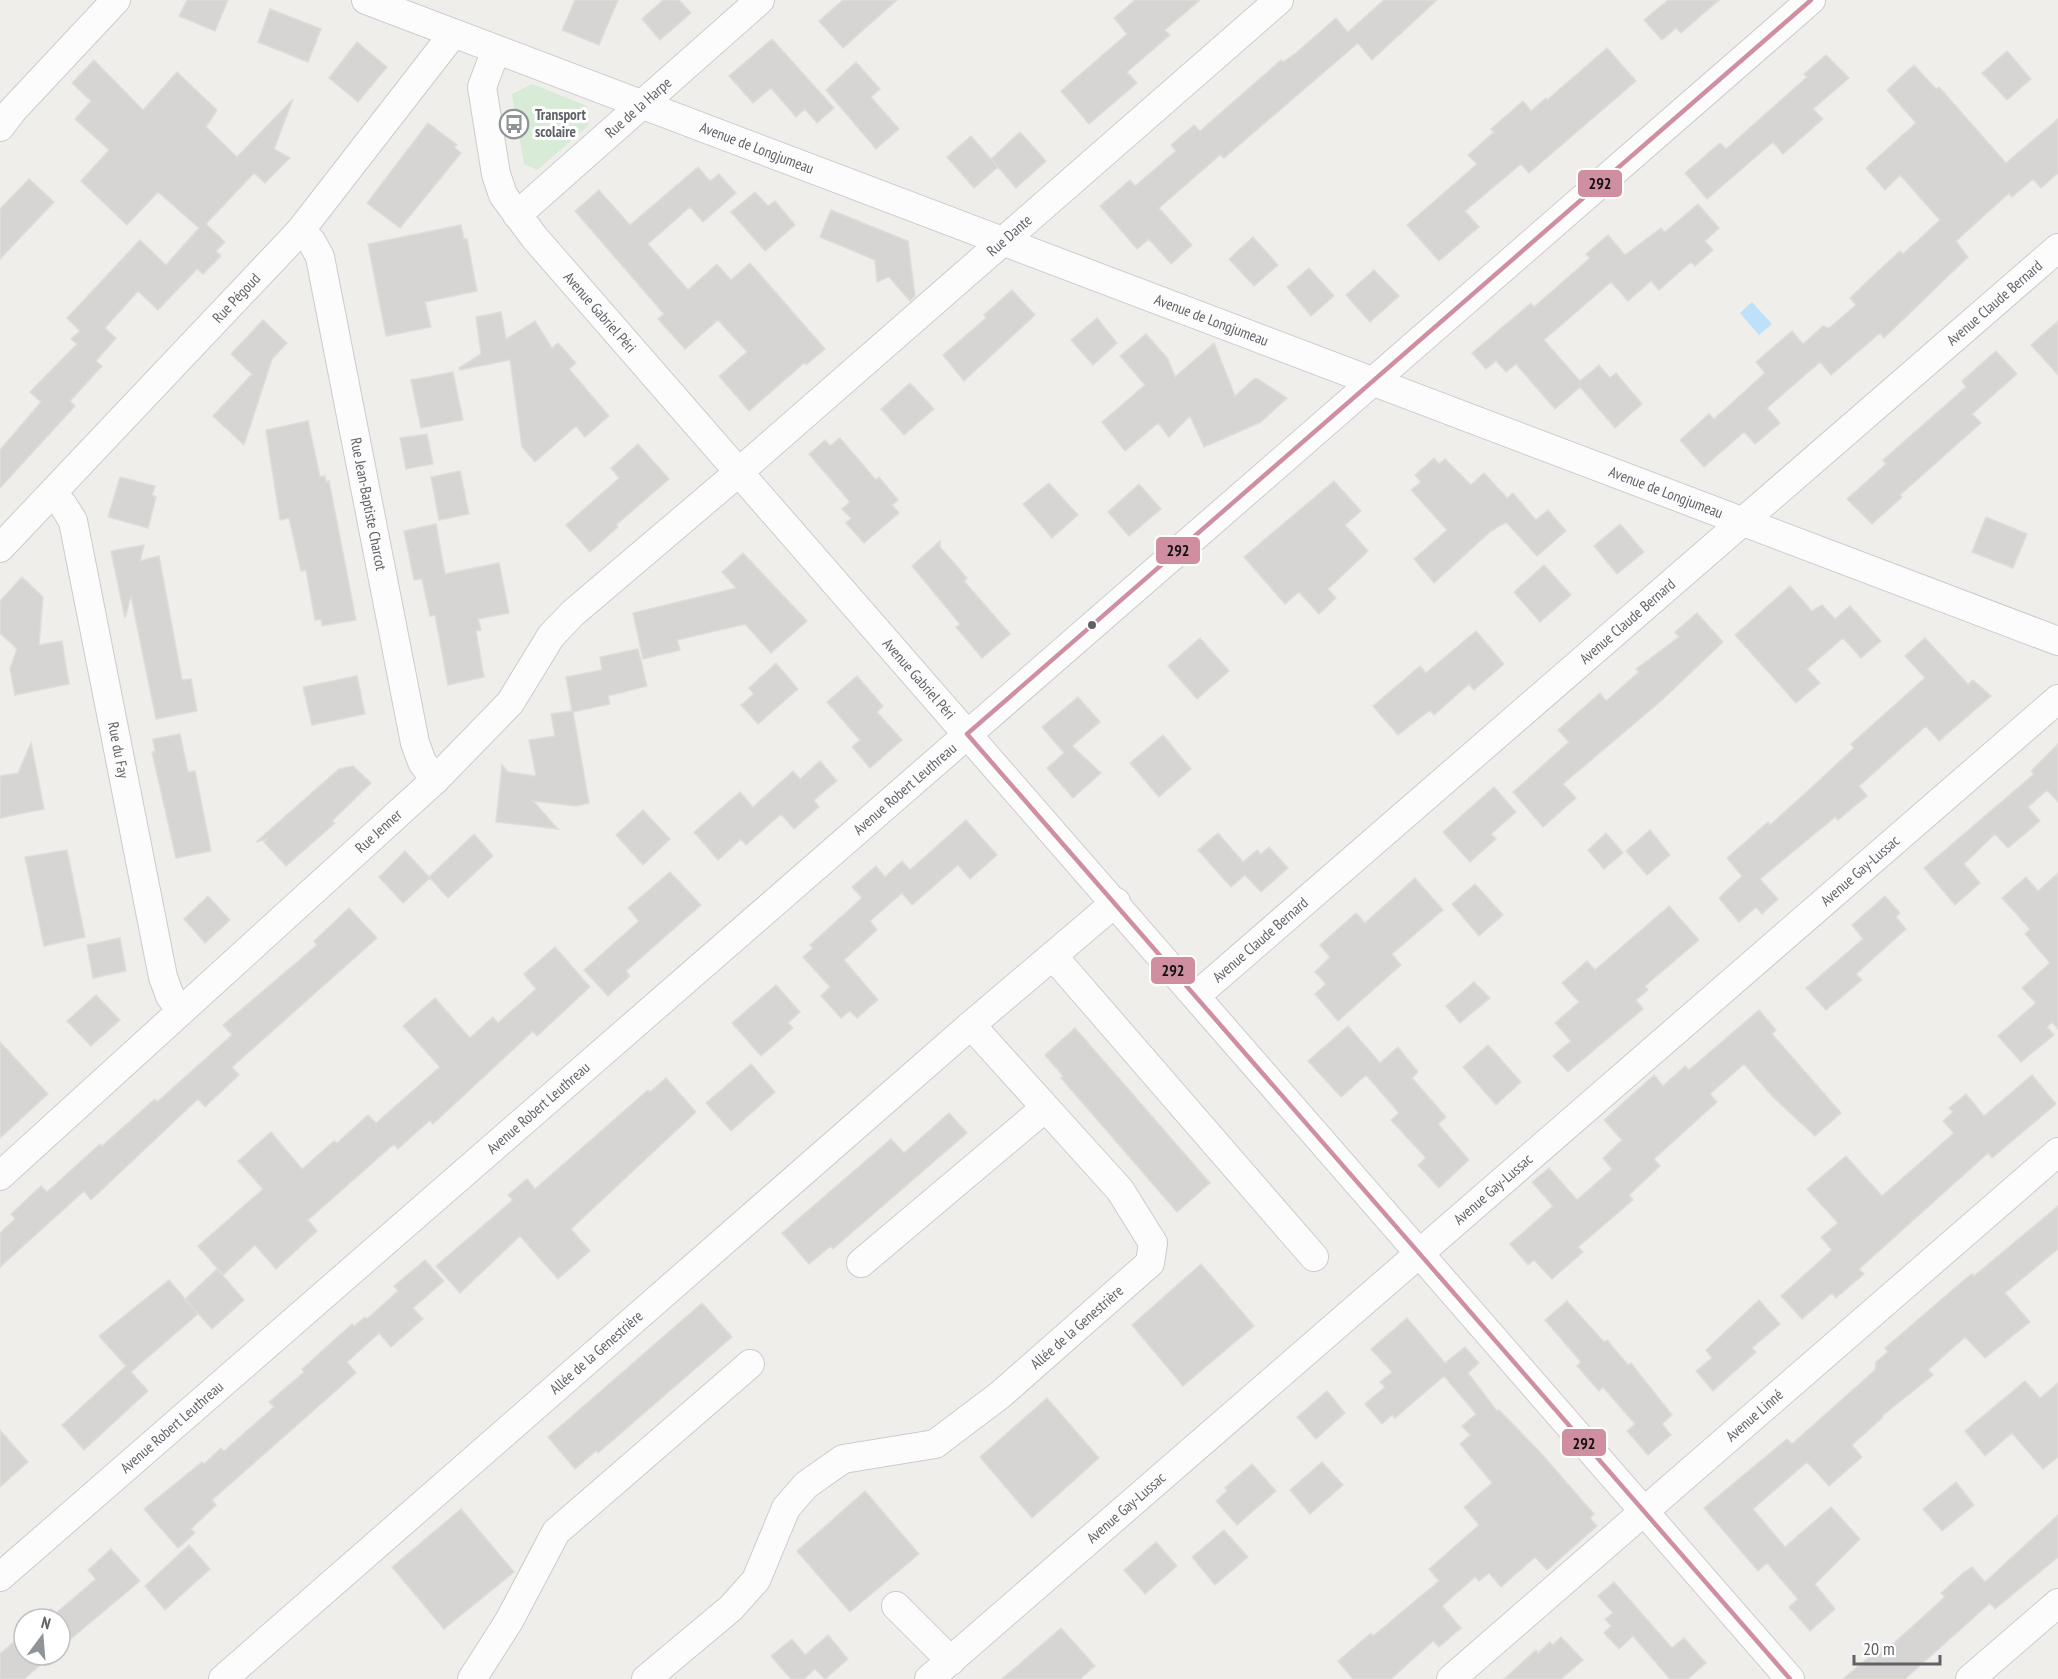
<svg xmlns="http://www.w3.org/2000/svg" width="2058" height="1679" font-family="'PT Sans Narrow',sans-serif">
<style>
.green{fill:#d8ebd6}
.water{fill:#bfe0f9}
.building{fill:#d6d5d3;stroke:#deddd9;stroke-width:1.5}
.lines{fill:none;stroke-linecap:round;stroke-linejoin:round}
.minor-casing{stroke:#cbcccc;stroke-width:30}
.minor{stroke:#fdfcfc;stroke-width:28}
.bus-1-casing{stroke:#fff;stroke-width:9}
.bus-1{stroke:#d08fa0;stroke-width:4.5}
.bus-dot{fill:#5f6368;stroke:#fff;stroke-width:2}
.labels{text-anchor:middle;stroke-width:6;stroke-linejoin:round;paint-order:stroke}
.street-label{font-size:15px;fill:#5f6368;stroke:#fff}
.poi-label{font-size:15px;font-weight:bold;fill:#5f6368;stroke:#fff;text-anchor:start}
.line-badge{stroke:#fff;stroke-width:2}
.pale-badge-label{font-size:16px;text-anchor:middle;font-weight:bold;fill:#111}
</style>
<rect width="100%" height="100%" fill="#efeeea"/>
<!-- green -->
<path class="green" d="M532,84L587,106L590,116L588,126L537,170L524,164L512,94Z"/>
<!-- water -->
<path class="water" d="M1752,302L1772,324L1759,335L1740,313Z"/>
<!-- building -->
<path class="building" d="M187,0H228L215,31L179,16Z
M575,0H618L599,45L562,30Z
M663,0H679L691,13L660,40L642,19Z
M843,0H897L843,48L819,21Z
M1135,0H1200L1165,30L1170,35L1127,72L1137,83L1089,124L1061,91L1127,34L1114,18Z
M1384,0H1437L1372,60L1358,43L1224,158L1220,155L1159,208L1192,245L1171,264L1149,239L1137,249L1100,206L1130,180L1135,186L1176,151L1171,145L1194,125L1200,131L1281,60L1283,62L1296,53L1336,18L1348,32Z
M1668,0H1719L1681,33L1676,28L1662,40L1644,20Z
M270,9L321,29L308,62L258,42Z
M772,39L834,108L817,123L805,109L796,117L771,88L753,103L729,76Z
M357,42L387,67L358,102L329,78Z
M1607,48L1636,81L1529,173L1521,164L1465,211L1479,227L1439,261L1407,225L1477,164L1468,155L1494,132L1491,129L1523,101L1531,111L1546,98L1547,100Z
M2007,51L2031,79L2007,100L1982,73Z
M1826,55L1849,78L1813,109L1823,119L1783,154L1773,142L1707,199L1685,173L1720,143L1726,149L1807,77L1804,74Z
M94,60L143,110L177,72L217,110L206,127L237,157L293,99L274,149L290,158L265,183L254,173L206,224L225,242L216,251L221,256L203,274L197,269L158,310L138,291L105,328L116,338L96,361L102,366L70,401L75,406L0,488V450L41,402L30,392L77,344L71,339L80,331L67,318L140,240L166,265L199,228L158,192L127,225L81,181L109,150L75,119L91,101L72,83Z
M856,62L880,89L871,97L899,129L876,149L826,90Z
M1914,65L1936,89L1939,87L2006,163L2058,119V173L2041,188L2033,179L2012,197L2009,193L1956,241L1968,257L1884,338L1880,333L1831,375L1820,362L1767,408L1780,423L1755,444L1744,432L1704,467L1680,440L1709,414L1714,419L1765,373L1756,362L1792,331L1803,344L1823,326L1829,328L1856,305L1850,298L1874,275L1900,251L1903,254L1940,220L1900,175L1885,190L1866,168L1916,123L1887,90Z
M428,123L457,145L454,147L461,153L400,228L367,203Z
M1020,132L1046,161L1016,188L991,159Z
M971,136L998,167L974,188L947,157Z
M698,167L710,181L719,174L736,193L703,222L690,207L648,244L688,290L717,264L731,280L750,263L825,349L806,365L804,363L749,411L719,376L747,352L718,320L685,349L658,319L664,314L575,211L599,190L630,225Z
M29,179L54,202L0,259V209Z
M755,192L768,206L775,201L795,225L765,251L731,212Z
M1698,204L1719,228L1705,241L1713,250L1695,266L1691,262L1659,290L1651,281L1628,301L1611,282L1544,340L1580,381L1599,365L1610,378L1616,373L1642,404L1615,428L1580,387L1555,409L1516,364L1506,372L1496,361L1486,369L1472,353L1531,303L1534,307L1590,258L1586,254L1608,235L1625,255L1661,228L1665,232Z
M831,210L908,241L915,296L910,301L889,277L877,282L875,260L820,237Z
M461,225L464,239H467L477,291L425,302L431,327L386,336L368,244Z
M1253,237L1278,265L1254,286L1229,259Z
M1309,268L1334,296L1311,316L1287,287Z
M1374,270L1399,296L1370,322L1346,295Z
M1012,290L1035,315L964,381L943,355L986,318L984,315Z
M501,312L506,339L535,321L552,348L558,343L576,363L569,369L609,416L585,437L576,426L535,462L522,447L510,360L460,370L459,368L481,354L476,317Z
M1097,318L1117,343L1093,365L1071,340Z
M263,320L287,343L272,359L244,445L213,416L252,374L231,354Z
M2058,321V375L2031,345Z
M1146,334L1168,359L1175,377L1214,343L1235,396L1254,379H1258L1287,398L1261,422L1204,447L1190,416L1169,437L1158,423L1125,451L1102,422L1145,385L1120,356Z
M1996,351L2017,374L1972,414L1981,423L1900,495L1902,497L1872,524L1847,499L1886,464L1883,460L1966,387L1962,381Z
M453,372L463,420L421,428L411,380Z
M910,383L934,409L904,435L881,409Z
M308,421L320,477L325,476L326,482L329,481L356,620L322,626L321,619L315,620L306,570L301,571L289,518L280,520L266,430Z
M427,434L433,464L406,469L400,438Z
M840,438L876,480L879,477L898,500L892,505L899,513L864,543L846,523L851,518L842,509L850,502L809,454L825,440L830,446Z
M638,444L669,479L616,525L618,527L590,552L566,525L617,480L619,478L611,468Z
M1434,458L1439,464L1445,459L1471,485L1484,473L1507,498L1513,493L1536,520L1548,510L1566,531L1537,556L1506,522L1491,531L1434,583L1414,559L1447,530L1411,490L1421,482L1415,475Z
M460,471L469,514L439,520L431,477Z
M120,477L155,486L152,495L156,497L148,528L108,517Z
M1334,481L1361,511L1345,525L1368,551L1328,589L1336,598L1319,614L1299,592L1285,604L1244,557Z
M1049,483L1078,515L1052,538L1023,504Z
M1139,484L1161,509L1129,536L1108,512Z
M1986,517L2027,534L2013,568L1972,552Z
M436,524L445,574L499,563L509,613L478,619L481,630L476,631L484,677L448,685L435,615L430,616L422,579L414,580L404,531Z
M1620,524L1644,552L1617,574L1594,546Z
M940,541V547L967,578L964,581L1010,634L982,658L956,627L960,624L912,566Z
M144,545L140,561L159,556L182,680L191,679L197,711L156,719L131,596L125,618L111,551Z
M743,553L807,621L771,653L745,624L677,640L680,650L643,659L633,613L736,588L722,572Z
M1544,565L1571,595L1540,622L1514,592Z
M22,577L43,597L39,645L62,641L69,684L15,695L10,669L17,649L0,633V601Z
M1790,586L1812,611L1822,605L1835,619L1850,606L1881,641L1861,658L1843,638L1807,669L1820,683L1796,703L1735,635Z
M1697,613L1723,642L1662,700L1563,784L1576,798L1543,827L1513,792L1569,742L1558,730L1600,693L1606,701L1639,672L1636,669L1679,637L1675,632Z
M1476,631L1504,664L1474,690L1469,684L1434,715L1430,710L1398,735L1373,706L1420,666L1426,673Z
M1200,638L1229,671L1197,699L1168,666Z
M1925,638L1968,684L1973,680L1991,696L1939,741L1926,726L1859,786L1867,796L1838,820L1835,817L1760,879L1778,899L1762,914L1756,907L1739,922L1719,898L1742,876L1727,858L1768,822L1770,825L1810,789L1854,748L1851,744L1925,678L1905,656Z
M638,649L647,686L608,696L610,704L573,712L589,803L576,806L533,801L558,829L496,822L502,765L508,772L536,776L529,740L555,736L551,714L572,711L566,677L602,670L600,657Z
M776,663L798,689L758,724L741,705L754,694L749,688Z
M357,676L365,714L312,725L303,687Z
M857,676L883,706L877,712L902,740L870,768L852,747L860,740L827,702Z
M1078,697L1100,722L1072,746L1101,773L1073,798L1047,768L1064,753L1042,727Z
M180,734L188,772L195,771L211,851L176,858L152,752H155L153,739Z
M1163,735L1191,769L1159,797L1130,763Z
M31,743L44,809L0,818V776L18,773Z
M2058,744V802L2047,790L2028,807L2040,821L2008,848L1995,834L1964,864L1980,883L1955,905L1924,868L2034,774L2031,771Z
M820,761L837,781L814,800L819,807L794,829L781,814L746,845L741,839L718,860L694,832L740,792L753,807L793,771L800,779Z
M353,766L371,783L332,821L335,823L286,866L264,842L267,839L256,842L339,769Z
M1494,787L1516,812L1491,834L1496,839L1470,862L1443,832Z
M643,810L670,839L643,865L616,835Z
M966,820L997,855L970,879L958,865L912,905L902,893L870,921L877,930L844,960L878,1000L857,1018L850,1011L841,1018L821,996L830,987L803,957L813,948L810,945L862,898L852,887L876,866L885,877L902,861L910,870Z
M1650,830L1670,855L1647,875L1626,851Z
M1218,833L1243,862L1257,850L1261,854L1269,847L1288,868L1261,892L1245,875L1231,887L1198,850Z
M1606,833L1623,853L1604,869L1588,850Z
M474,834L493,856L448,898L429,877Z
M67,850L85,937L44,946L25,857Z
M405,851L430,878L403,903L379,877Z
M670,872L701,905L626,971L630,976L608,996L584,970L639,921L628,908Z
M2058,873V1029L2052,1022L2047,1027L2054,1035L2021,1062L1998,1036L2036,1003L2022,988L2050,963L2025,934L2030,929L2002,898L2026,877L2038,891Z
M1415,878L1443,910L1392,954L1401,965L1338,1021L1315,994L1326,984L1315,972L1330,957L1320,945L1356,913L1365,923Z
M1475,884L1503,915L1479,936L1452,904Z
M208,896L230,920L205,943L184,919Z
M1885,896L1900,913L1896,917L1906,929L1856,974L1862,980L1826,1010L1806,988L1863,939L1852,925Z
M1669,906L1699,940L1645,986L1648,990L1636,1000L1643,1009L1568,1072L1553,1056L1571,1041L1555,1023L1579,1002L1562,983L1587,961L1595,970Z
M349,908L377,938L232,1067L239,1075L205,1107L198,1099L91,1200L84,1191L0,1267V1233L15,1219L11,1214L41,1186L47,1192L100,1144L102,1146L155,1099L157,1102L232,1035L223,1025L317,945L314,941Z
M120,938L126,971L93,978L87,945Z
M555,947L590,987L537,1036L533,1031L433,1124L430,1120L398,1149L394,1144L308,1220L317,1231L276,1269L255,1245L223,1275L198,1246L263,1189L238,1161L271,1132L302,1169L334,1141L337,1143L368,1115L376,1123L440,1067L403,1026L435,998L470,1038L493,1017L498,1023L536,989L524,974Z
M1474,982L1490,998L1460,1023L1446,1006Z
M776,985L800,1012L788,1023L793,1028L761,1056L732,1023Z
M96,995L120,1020L91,1046L67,1021Z
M1759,1010L1776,1030L1772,1034L1841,1113L1815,1136L1773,1097L1744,1064L1710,1094L1717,1102L1654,1159L1660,1166L1629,1195L1633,1200L1578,1247L1583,1252L1552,1279L1534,1260L1528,1265L1510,1244L1553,1206L1532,1182L1549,1168L1577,1200L1612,1169L1603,1158L1622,1140L1604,1120L1654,1075L1663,1086L1685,1066L1689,1070Z
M1348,1026L1380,1063L1398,1047L1418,1072L1412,1078L1446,1117L1438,1124L1469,1160L1439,1188L1418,1165L1426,1158L1391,1120L1399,1113L1366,1075L1341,1097L1308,1061Z
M1075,1028L1210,1183L1177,1212L1061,1078L1063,1076L1045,1055Z
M0,1042L48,1094L0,1138Z
M1488,1045L1521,1082L1496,1105L1463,1067Z
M751,1064L775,1092L731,1131L706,1103Z
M2032,1075L2056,1104L1992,1158L1988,1153L1859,1269L1864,1274L1836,1298L1832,1293L1802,1319L1781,1296L1832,1250L1821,1237L1838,1223L1807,1189L1846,1156L1882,1196L1954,1133L1943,1121L1953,1112L1949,1108L1966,1094L1984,1116Z
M666,1078L696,1112L571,1229L590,1251L558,1279L520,1236L460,1293L436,1266L513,1200L508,1195L527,1179L535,1189L648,1090L650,1092Z
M949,1113L967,1133L833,1249L831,1246L809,1264L782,1233L891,1139L904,1153Z
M2058,1206V1249L2005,1293L2030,1322L1985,1358L1965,1337L1928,1370L1933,1375L1882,1416L1883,1417L1852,1445L1862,1457L1829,1486L1807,1462L1753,1509L1785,1547L1831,1507L1860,1539L1815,1584L1835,1609L1810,1631L1789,1607L1798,1599L1767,1563L1758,1571L1704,1508L1787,1439L1792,1444L1875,1370L1876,1362L1888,1352L1885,1348L1964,1280L1972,1274L1974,1276Z
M425,1260L444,1281L413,1308L423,1319L391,1347L379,1333L347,1362L356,1373L212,1500L216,1505L191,1529L195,1533L178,1548L144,1509L202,1462L204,1464L221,1448L224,1451L274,1407L269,1402L304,1372L302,1369L352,1324L354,1326L365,1317L367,1319L398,1291L394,1286Z
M1201,1264L1254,1326L1183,1386L1132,1325Z
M217,1269L244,1300L212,1329L185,1299Z
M169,1280L198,1314L131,1372L148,1391L84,1450L62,1425L126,1366L99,1336Z
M1759,1300L1780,1324L1752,1348L1756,1352L1713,1391L1696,1371L1712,1358L1706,1350Z
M1567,1301L1604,1342L1607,1340L1628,1365L1631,1363L1672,1415L1662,1424L1671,1435L1648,1455L1627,1431L1635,1424L1603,1387L1599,1391L1577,1366L1581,1362L1545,1320Z
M702,1303L732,1337L598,1453L596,1451L575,1469L548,1437Z
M1407,1318L1445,1363L1465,1347L1479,1363L1468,1373L1497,1411L1499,1410L1539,1451L1594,1514L1590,1518L1597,1526L1547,1570L1535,1557L1501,1587L1489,1573L1479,1581L1475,1577L1442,1606L1461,1628L1439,1647L1433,1641L1391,1679H1353L1338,1661L1371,1633L1373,1636L1439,1581L1429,1569L1479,1525L1464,1507L1492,1483L1460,1444L1470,1435L1462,1426L1476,1414L1444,1376L1395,1418L1392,1415L1382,1424L1365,1404L1385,1387L1380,1382L1392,1372L1371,1349Z
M2025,1381L2040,1398L2058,1383V1457L2043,1469L2012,1433L1985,1456L1965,1431Z
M1327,1391L1345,1413L1316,1439L1297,1417Z
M1047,1398L1099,1458L1032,1518L980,1457Z
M0,1430L28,1462L0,1487Z
M1322,1462L1343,1485L1310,1514L1290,1490Z
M1252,1464L1276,1491L1237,1525L1216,1501L1227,1491L1225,1488Z
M1956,1482L1974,1505L1942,1531L1923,1509Z
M865,1491L919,1554L850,1612L797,1551Z
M461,1509L514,1572L444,1629L392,1567Z
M2058,1515V1557L1995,1609L1990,1603L1905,1679H1843L1881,1647L1885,1651L1945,1597L1941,1593L1963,1573L1972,1567L1985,1582Z
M1224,1530L1248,1557L1215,1585L1192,1557Z
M1156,1542L1177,1566L1145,1594L1124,1570Z
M189,1545L210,1569L165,1610L145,1586Z
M111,1549L140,1581L60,1648V1619H40L51,1609L56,1613L96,1579L88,1570Z
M1614,1582L1672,1648L1684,1638L1706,1663L1688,1679H1670L1633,1636L1619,1649L1604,1633L1611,1626L1605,1619L1613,1613L1598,1596Z
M1061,1628L1095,1666L1080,1679H1002Z
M24,1633V1655H52L24,1679H0V1654Z
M828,1635L848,1659L825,1679L815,1669L804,1679H791L771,1656L792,1639L805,1655Z
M1561,1637L1583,1660L1561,1679H1504L1536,1650L1538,1653L1550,1642L1553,1645Z"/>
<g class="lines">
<!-- minor casing -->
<g class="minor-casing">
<g id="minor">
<path id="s1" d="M366,0L2058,641"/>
<path id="s2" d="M496,50L482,87L496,174L503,195L534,237L1790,1679"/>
<path d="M0,127L12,111L116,0"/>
<path id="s3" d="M517,215L760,0"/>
<path id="s4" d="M300,231L312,242L320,257L415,743L422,762L435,780"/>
<path id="s5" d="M52,494L63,505L73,521L163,977L170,996L181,1011"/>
<path id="s6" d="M0,548L300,231L453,34"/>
<path d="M1053,956L1314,1257"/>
<path id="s7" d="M1197,995L2058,248"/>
<path id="s8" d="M0,1176L435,780L510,703L551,636L573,613L739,472L1279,0"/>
<path d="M861,1263L1045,1108"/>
<path id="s9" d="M0,1577L1811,0"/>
<path d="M896,1606L951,1661"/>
<path id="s10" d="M223,1679L971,1025L1116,902"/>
<path d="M472,1679L509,1621L556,1532L750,1364"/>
<path id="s11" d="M646,1679L731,1608L756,1580L786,1508L806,1485L843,1459L935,1444L1000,1395L1150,1263L1153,1243L1120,1190L971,1025"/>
<path id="s12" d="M929,1679L2058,699"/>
<path id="s13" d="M1451,1679L2058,1152"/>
<path d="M1970,1679L2058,1603"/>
</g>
</g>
<!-- minor -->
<use href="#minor" class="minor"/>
<!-- bus-1 casing -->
<g class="bus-1-casing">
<path id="bus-1" d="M967,734L1790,1679
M967,734L1811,0"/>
</g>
<!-- bus-1 -->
<use href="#bus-1" class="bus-1"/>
</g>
<!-- icons -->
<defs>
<g id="bus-ring" transform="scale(1.5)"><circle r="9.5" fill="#fff" stroke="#919496" stroke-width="1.5"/><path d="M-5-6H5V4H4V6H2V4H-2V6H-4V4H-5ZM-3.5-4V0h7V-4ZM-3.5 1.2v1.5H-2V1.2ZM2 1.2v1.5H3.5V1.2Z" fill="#919496"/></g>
</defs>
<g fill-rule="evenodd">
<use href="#bus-ring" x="514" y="124"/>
</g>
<!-- markers -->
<circle class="bus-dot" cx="1092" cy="625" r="5"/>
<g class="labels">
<!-- street labels -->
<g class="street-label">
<text dy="5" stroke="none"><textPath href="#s3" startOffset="162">Rue de la Harpe</textPath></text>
<text dy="5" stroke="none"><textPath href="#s1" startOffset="418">Avenue de Longjumeau</textPath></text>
<text dy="5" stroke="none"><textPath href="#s8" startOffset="1383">Rue Dante</textPath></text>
<text dy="5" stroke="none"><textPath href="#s6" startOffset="344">Rue Pégoud</textPath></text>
<text dy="5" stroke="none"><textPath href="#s7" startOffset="1056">Avenue Claude Bernard</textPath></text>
<text dy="5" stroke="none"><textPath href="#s2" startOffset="302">Avenue Gabriel Péri</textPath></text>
<text dy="5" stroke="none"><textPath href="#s1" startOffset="904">Avenue de Longjumeau</textPath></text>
<text dy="5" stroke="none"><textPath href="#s1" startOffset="1390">Avenue de Longjumeau</textPath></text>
<text dy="5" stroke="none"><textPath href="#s4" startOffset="285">Rue Jean-Baptiste Charcot</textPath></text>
<text dy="5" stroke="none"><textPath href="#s7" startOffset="570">Avenue Claude Bernard</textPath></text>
<text dy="5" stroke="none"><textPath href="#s2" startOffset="788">Avenue Gabriel Péri</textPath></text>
<text dy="5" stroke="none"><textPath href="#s5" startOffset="268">Rue du Fay</textPath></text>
<text dy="5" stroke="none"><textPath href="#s9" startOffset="1200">Avenue Robert Leuthreau</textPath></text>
<text dy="5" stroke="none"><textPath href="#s8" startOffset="512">Rue Jenner</textPath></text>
<text dy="5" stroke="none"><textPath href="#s12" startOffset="1233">Avenue Gay-Lussac</textPath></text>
<text dy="5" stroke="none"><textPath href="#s7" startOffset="84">Avenue Claude Bernard</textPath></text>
<text dy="5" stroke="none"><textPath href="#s9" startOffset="714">Avenue Robert Leuthreau</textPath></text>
<text dy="5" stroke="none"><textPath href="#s12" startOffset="747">Avenue Gay-Lussac</textPath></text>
<text dy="5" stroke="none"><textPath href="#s11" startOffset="579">Allée de la Genestrière</textPath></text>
<text dy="5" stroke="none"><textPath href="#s10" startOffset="496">Allée de la Genestrière</textPath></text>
<text dy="5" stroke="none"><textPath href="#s13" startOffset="402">Avenue Linné</textPath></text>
<text dy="5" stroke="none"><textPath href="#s9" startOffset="228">Avenue Robert Leuthreau</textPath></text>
<text dy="5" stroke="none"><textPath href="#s12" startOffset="261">Avenue Gay-Lussac</textPath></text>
</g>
<!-- poi labels -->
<g class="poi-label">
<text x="535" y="120">Transport<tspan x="535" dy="17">scolaire</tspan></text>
</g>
</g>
<g class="line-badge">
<rect x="1577" y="169" width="46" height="29" rx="6" fill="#d08fa0"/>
<rect x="1155" y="536" width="46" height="29" rx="6" fill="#d08fa0"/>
<rect x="1150" y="956" width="46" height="29" rx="6" fill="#d08fa0"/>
<rect x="1561" y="1428" width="46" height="29" rx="6" fill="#d08fa0"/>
</g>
<g class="pale-badge-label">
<text x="1600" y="189">292</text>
<text x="1178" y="556">292</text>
<text x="1173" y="976">292</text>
<text x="1584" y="1449">292</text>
</g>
<!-- north arrow -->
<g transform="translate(42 1637) rotate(16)"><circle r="28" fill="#ffffff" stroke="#bfc1c3" stroke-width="1.5"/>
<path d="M0-4.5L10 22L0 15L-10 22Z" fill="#919496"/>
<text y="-9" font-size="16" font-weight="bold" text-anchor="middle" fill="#5f6368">N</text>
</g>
<!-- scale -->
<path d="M1854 1655v9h86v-9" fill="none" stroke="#5f6368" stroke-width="3"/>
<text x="1863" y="1655" font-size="18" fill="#5f6368" stroke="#ffffff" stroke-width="4.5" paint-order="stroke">20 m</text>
</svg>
